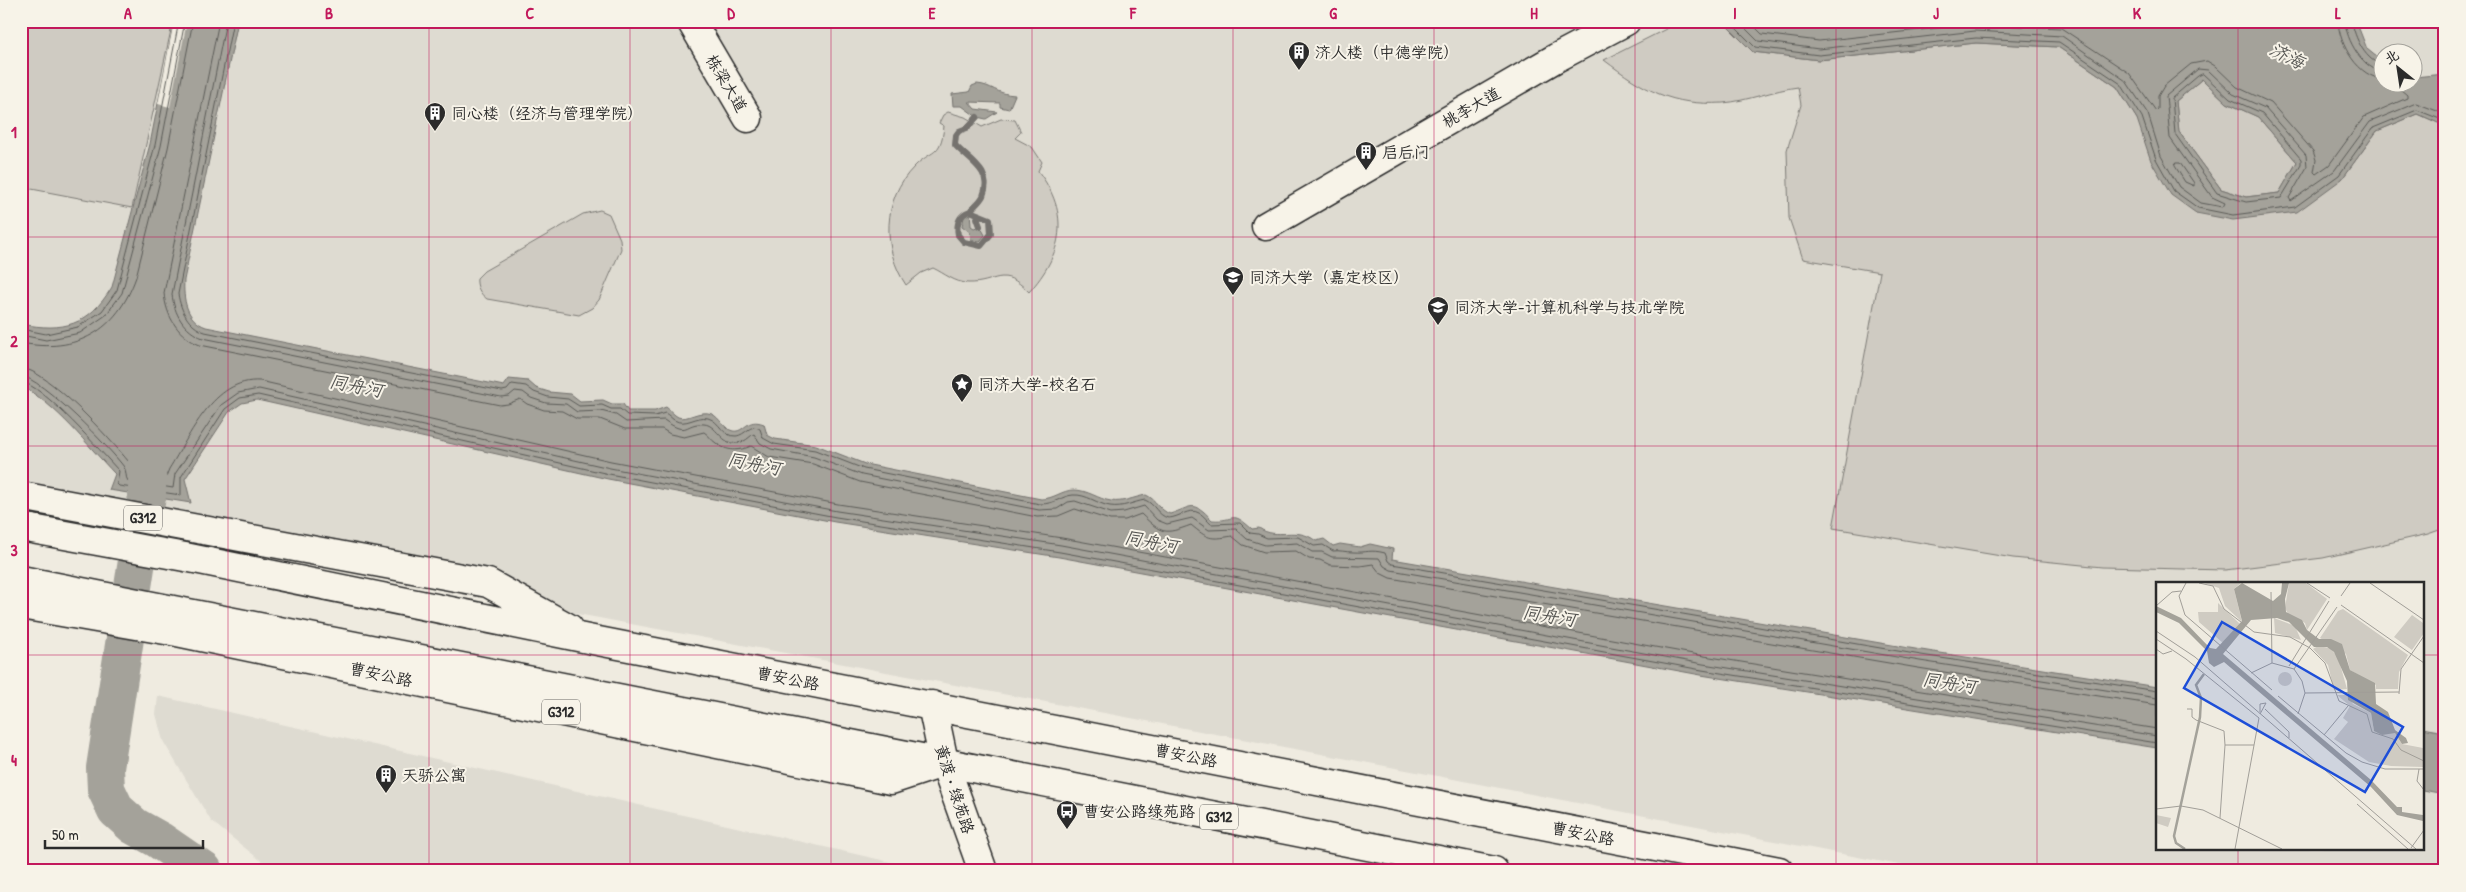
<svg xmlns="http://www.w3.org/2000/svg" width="2466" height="892" font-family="'Patrick Hand','LXGW WenKai TC',sans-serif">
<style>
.built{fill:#dedbd1;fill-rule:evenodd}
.green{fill:#cfcbc2;stroke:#7d7b76}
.water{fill:#a4a29a;stroke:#74726e;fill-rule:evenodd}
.pier{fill:#efebe0}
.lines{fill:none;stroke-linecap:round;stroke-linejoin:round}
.shore{stroke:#5b5b57;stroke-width:1}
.stream{stroke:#74726e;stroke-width:6}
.river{stroke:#a4a29a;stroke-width:38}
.minor-casing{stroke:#2b2b2b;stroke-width:31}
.highway-casing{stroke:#2b2b2b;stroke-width:31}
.minor{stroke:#f7f3e8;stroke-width:28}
.highway{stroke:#f7f3e8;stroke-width:28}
.grid{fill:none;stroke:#c2185b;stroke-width:1;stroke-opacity:0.55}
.labels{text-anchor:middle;stroke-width:4;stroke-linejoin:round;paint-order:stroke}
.shield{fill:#f7f3e8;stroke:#686764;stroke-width:1}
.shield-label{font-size:15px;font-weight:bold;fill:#2b2b2b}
.poi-label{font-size:16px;fill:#2b2b2b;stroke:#f7f3e8;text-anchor:start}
.street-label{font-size:16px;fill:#2b2b2b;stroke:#f7f3e8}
.water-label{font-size:18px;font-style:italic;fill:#555552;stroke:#f7f3e8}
.inset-river{fill:none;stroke:#a4a29a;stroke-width:2.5}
.inset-road{fill:none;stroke:#a19e98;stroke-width:1}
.view{fill:#1d4ed8;fill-opacity:0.15;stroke:#1d4ed8;stroke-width:2.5}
.inset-edge{fill:none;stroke:#2b2b2b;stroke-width:2.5}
.neatline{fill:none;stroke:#c2185b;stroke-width:2}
.grid-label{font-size:16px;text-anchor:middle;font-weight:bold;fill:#c2185b}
</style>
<rect width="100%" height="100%" fill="#efebe0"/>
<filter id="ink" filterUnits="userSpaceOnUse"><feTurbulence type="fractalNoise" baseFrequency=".02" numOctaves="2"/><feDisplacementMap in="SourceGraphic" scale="10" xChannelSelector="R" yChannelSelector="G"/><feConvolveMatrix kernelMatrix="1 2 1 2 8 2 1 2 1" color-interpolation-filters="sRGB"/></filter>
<g filter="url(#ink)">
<!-- built -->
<path class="built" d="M21,21H2445V871H1930L1422,773L21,509ZM2384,52H2414V82H2384ZM2157,583H2422V848H2157Z
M158,696L930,871H274L211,821L163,741L156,714Z"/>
<!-- green -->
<path class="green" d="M21,21H173L132,208L21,187Z
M1682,21H1722L1753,52L1819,60L1976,43L2058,47L2117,87L2196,213L2342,179L2377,131L2418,114L2445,126V528L2428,534L2323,558L2225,570L2102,567L2013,558L1833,528L1880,272L1803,259L1789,218L1787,150L1801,105L1798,87C1773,90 1748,101 1723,103C1671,106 1644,90 1604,60Z
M2202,79L2227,103L2258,117L2297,162L2279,193L2246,197L2221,189L2179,132L2176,101Z
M948,112L965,117L982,127L1001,119L1015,120L1021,132L1015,138L1032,147L1042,162L1038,171C1071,214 1063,254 1029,292C1001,264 997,284 968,283C955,283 944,273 933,268L921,273L906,285C882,249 882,199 914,167C931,149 941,158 944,126L939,123L943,115Z
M600,210L609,214L620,239L621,249L599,300L592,308L579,315L487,299C480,294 476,286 477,278L484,271L583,214Z"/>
<!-- water -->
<path class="water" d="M174,21H238L184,280C183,299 186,320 206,327L504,386L509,379L528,381L536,388L549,392L571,394L580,401L603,400L612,404H623L628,411H655L666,407C670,410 674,415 678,417C687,421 699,409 712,414C720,418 724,429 733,431C745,433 746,417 764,424L767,435L775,439L816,445L865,464L1041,499C1054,499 1062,490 1074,490C1088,490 1098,499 1111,501C1123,503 1134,497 1146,495C1156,499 1159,510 1170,514C1192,507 1193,499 1212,520C1236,522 1230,509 1252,529L1259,528C1277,541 1296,525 1316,541L1324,539L1333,546L1340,544L1360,547L1370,544L1393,549L1392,559L1921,650L2157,687V748L1701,675L1059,557L835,522L608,479L257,400L242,403L229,412L185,479L191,503L109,490L115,474C88,446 56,404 21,386V324C64,332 88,326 112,287L150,144Z
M1722,21H2356L2367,49L2383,62L2384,82H2414V77L2445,74V126L2418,114L2377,131L2342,179L2297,212L2233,220L2196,213L2171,195L2151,161L2137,119L2117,87L2058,47L1976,43L1819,60L1753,52ZM2202,79L2227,103L2258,117L2297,162L2279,193L2246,197L2221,189L2179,132L2176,101Z
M977,84C992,85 996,94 1015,95L1009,109L1000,107V103L969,102L975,109L997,112L986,119L977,117L962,106H953L952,94L969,92L972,86Z
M970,211L971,226L974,228L980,226L985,235L980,241L971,240L970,232L962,226L965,213Z
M2422,728L2445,732V794L2422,790Z"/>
<!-- pier -->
<path class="pier" d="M174,21H187L170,107L158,104Z"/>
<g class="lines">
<!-- shore -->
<path class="shore" d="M219,21L164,293C166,317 179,337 200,345L500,405L508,404L520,399L527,404L544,410L562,411L577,419H600L625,429H662L670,434L684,437L704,432C709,435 711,440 716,443C727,452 740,451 751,446L769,457L813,464L860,482L1037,517L1058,516L1075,509L1110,520H1125L1141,514C1162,534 1164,535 1191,525C1208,539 1210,540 1232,536L1243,545L1264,552L1296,551L1309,559L1320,560L1330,565L1360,566L1373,564L1380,573L1390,578L1918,668L2157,705
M226,21L172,294C174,314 184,331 203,338L501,397L509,396L515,391L523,392L531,398L546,403L566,404L577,412L601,411L616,415L626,422L664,420C689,438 684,422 704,424C719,425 722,451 744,441C748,439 750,436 754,434L760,443L771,449L814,457L862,475L1039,510L1057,509L1068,502L1075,501L1111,513L1124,512L1144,506L1157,520L1167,524L1192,518L1209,530L1236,529L1247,539L1265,545L1297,543L1312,552H1322L1332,557L1379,558L1384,566L1391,570L1920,661L2157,698
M233,21L178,294C181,311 188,326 205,332L502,391L507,390L512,384L526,386L534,392L548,397L568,399L579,406L602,405L611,409H620L627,415L655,416L665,413C669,415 671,418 674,420C686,427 696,415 708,418C720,421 722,437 736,436C746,435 750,423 760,429L763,438L774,444L815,450L864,469L1040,504C1056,504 1061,496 1073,495C1087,494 1097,504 1110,506C1123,508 1133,502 1145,500C1155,504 1157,515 1168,518C1179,518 1189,507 1199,513C1204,515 1207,521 1211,524L1240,523L1250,533L1258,534L1267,538L1298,537L1314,546L1323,545L1333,551C1340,550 1345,552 1353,552C1367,553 1370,549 1385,553L1388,561L1392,564L1921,655L2157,691
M1729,21L1755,47L1819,55L1976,38L2059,42L2121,84L2142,117L2156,159L2174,191L2198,208L2233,215L2295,207L2339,175L2373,128L2417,110L2445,121
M1738,21L1758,41L1819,49L1975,31L2062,36L2126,81L2148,114L2161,156L2179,187L2201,203L2223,207L2225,203L2212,197L2170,138L2166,96L2198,69L2208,70L2233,94L2265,108L2306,155L2307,167L2289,198L2291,201L2334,171L2370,122L2416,103L2445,114
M1749,21L1762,34L1819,41L1975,24L2061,28L2129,73L2156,111L2158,109V96L2164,86L2191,64L2207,61L2215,66L2237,87L2271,103L2313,151L2316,160L2314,172L2316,174L2329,165L2364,117L2407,98V95L2400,89L2396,82
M2338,21C2339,44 2358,78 2384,79
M2345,21C2346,40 2363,70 2384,72
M2352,21C2354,37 2366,63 2384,65
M2203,74L2230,99L2262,113L2301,159V165L2281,198L2246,202L2217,193L2175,134L2172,98L2198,76Z
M2176,163H2180L2194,183V186L2185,182L2175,166Z
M21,329L46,334L78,327L102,311L117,290L155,145L179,21
M21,335L46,340L80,333L106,315L122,293L161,146L185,21
M21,343C77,354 117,331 136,277L168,148L193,21
M21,368C47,369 111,440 129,462C132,466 133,471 136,475L165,479L169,469C190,436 213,378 260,381L611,461L838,504L1062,538L1704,656L2157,729
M21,376C41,377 111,449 124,467C127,472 125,477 128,481L173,488L175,474L221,405L238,393L259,389L610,468L837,511L1061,545L1703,664L2157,736
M21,382C43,384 102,453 119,471L117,484L119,486L181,495V477L225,409L240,398L258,395L609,474L836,517L1060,552L1702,670L2157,743"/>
<!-- stream -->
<path class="stream" d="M970,211C974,206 980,202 983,196C994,171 968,160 955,145L956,135L959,131L967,128L977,117
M970,211L990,219L991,234L981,246L964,242L958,235C956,224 959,215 970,211Z
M980,216L977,218L980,226"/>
<!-- river -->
<path class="river" d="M147,445V496L105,768L106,789L116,810L134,826L159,840L204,871"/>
<!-- minor casing -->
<g class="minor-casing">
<path id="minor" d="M691,21L748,118
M1266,226L1556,58L1626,21
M932,705L944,762L983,871"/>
</g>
<!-- highway casing -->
<g class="highway-casing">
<path id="highway" d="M21,496L488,583L569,628
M21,527L185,557L593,640L1779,871
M21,580L1494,871
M21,605L177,632L891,780L943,763"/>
</g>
<!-- minor -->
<use href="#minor" class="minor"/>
<!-- highway -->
<use href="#highway" class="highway"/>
</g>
</g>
<!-- grid -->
<path class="grid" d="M228,21V871M429,21V871M630,21V871M831,21V871M1032,21V871M1233,21V871M1434,21V871M1635,21V871M1836,21V871M2037,21V871M2238,21V583M21,237H2445M21,446H2445M21,655H2157M2422,655H2445M2238,848V871"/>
<!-- icons -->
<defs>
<g id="building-pin" transform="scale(1.125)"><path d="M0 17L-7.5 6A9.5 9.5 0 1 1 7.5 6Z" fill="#2b2b2b" stroke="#f7f3e8"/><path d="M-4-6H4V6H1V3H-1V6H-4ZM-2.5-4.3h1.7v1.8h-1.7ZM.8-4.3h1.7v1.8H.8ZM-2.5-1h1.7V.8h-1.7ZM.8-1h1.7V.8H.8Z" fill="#fff"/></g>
<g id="university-pin" transform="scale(1.125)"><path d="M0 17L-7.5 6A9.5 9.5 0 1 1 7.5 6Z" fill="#2b2b2b" stroke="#f7f3e8"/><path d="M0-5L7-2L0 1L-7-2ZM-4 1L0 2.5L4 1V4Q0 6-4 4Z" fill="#fff"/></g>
<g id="sight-pin" transform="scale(1.125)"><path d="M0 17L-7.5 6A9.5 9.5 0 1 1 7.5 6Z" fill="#2b2b2b" stroke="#f7f3e8"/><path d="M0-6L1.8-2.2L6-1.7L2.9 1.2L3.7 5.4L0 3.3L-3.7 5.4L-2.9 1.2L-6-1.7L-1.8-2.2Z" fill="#fff"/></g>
<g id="bus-pin" transform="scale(1.125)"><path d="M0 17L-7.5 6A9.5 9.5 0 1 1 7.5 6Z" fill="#2b2b2b" stroke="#f7f3e8"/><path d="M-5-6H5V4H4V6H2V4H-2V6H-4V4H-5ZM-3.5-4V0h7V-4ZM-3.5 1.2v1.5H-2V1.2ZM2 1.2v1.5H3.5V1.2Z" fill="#fff"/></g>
</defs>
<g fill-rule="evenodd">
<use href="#building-pin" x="1299" y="52"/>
<use href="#building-pin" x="435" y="113"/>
<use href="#building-pin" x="1366" y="152"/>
<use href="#university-pin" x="1233" y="277"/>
<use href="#university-pin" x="1438" y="307"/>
<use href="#sight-pin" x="962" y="384"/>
<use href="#building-pin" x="386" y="775"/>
<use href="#bus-pin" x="1067" y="811"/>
</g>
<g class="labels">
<!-- shield labels -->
<g class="shield">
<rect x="124" y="505.5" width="38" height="25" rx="4"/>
<rect x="542" y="699.5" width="38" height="25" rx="4"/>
<rect x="1200" y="804.5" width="38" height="25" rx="4"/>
</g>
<g class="shield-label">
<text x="143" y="523">G312</text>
<text x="561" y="717">G312</text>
<text x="1219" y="822">G312</text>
</g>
<!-- poi labels -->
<g class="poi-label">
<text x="1315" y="58">济人楼（中德学院）</text>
<text x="451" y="119">同心楼（经济与管理学院）</text>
<text x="1382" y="158">启后门</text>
<text x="1249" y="283">同济大学（嘉定校区）</text>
<text x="1454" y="313">同济大学-计算机科学与技术学院</text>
<text x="978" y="390">同济大学-校名石</text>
<text x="402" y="781">天骄公寓</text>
<text x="1083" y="817">曹安公路绿苑路</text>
</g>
<!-- street labels -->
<g class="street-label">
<text transform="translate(727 83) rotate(59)" y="6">栋梁大道</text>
<text transform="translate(1471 107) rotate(-30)" y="6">桃李大道</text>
<text transform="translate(381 674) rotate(12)" y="6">曹安公路</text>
<text transform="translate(788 678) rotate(11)" y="6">曹安公路</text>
<text transform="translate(1186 755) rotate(11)" y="6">曹安公路</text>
<text transform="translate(955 789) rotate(72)" y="6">黄渡 • 绿苑路</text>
<text transform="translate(1583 833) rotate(11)" y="6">曹安公路</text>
</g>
<!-- water labels -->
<g class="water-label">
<text transform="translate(2287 56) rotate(26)" y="6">济海</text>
<text transform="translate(356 386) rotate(11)" y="6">同舟河</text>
<text transform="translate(754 464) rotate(11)" y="6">同舟河</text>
<text transform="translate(1151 542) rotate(11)" y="6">同舟河</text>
<text transform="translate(1549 616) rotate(9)" y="6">同舟河</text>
<text transform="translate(1949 683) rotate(9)" y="6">同舟河</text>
</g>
</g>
<!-- overview -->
<g transform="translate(2156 582)">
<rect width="268" height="268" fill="#efebe0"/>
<path d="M48,1H85L78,7L86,40L69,24L63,6ZM133,1H150L171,17L151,48L149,41L132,32L129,26ZM62,21L84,42L67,61L43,40L42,30H62ZM187,27L252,73L243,90L242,107H220V103L194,88L190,72L164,56L182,29ZM256,33L267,41L268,51L256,68L238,55ZM118,36L139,44L145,58L119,51ZM162,64L174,66L182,75L191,107L178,108L172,83L157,67ZM122 97a7 7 0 1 1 14 0a7 7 0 1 1-14 0ZM181,113H191L197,122L215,131L218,149L239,151L246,162L267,166V185L235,184L213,180L178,157L192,140L187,136L194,124ZM0,233L15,236L12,245L0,241Z" fill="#cfcbc2"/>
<path d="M86,1L117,19L125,12L126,1H133L129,17L130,30L146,38L151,48L163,57H175L186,62L194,88L219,101L220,122L232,130L239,148L250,156L252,161L246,162L239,151L226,153L218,149L215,131L192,118L191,99L178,70L171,65H158L133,40L121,36L95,38L67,72L215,198L241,225H246V230L267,233V239L241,233L215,205L68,80L58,85L53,81L51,69L23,41L0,30V24L25,36L54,66L60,67L86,39L78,7Z" fill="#a4a29a"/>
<path class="inset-river" d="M29,267L20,261L18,254L44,135L45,116L40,103L48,92"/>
<path class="inset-road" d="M30,1L23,14L29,33L116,108M43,1L57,4L68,27L98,50L134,55L154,66L169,81L183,119L211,132L216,150L237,157L245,168L268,179M151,1L174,16M214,1L268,38M115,10L116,81M185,14L194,1M185,23L268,81M0,24L16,10L25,9M0,49L39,75L260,267M0,57L30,77L103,136M0,67L7,72L16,69M133,84L173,19M138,87L181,25M95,91L116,81L138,87L146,99L149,111L142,132M149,111L243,110M243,112L245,87L268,54M122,114L190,171L206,180L229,187H268M31,127H36V135L40,138L68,149L69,163H98M109,127L133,150V156M104,130V122L110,121L104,132M168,153L192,124M263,187L261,199L268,208M201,222L252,267M0,227L25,224L47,228L126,267M64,236L69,163M255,266L268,248M79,267L103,136"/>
<path class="view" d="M66,40L247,145L209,210L28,106Z"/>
<rect width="268" height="268" class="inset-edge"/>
</g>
<!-- margin -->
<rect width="2466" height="892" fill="none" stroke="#f7f3e8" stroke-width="55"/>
<!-- north arrow -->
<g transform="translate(2398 68) rotate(330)"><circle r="24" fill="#f7f3e8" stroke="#a5a39c"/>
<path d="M0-4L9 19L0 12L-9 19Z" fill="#2b2b2b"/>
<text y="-8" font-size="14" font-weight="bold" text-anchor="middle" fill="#2b2b2b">北</text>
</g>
<!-- scale -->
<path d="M45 840v8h158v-8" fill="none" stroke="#2b2b2b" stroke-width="2.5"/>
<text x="52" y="840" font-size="15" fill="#2b2b2b" stroke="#f7f3e8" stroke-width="4" paint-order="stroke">50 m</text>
<rect x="28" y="28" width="2410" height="836" class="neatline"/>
<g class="grid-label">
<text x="128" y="19">A</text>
<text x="329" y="19">B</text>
<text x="530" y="19">C</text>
<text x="731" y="19">D</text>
<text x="932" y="19">E</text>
<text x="1133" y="19">F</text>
<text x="1333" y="19">G</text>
<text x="1534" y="19">H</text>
<text x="1735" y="19">I</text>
<text x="1936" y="19">J</text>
<text x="2137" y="19">K</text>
<text x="2338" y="19">L</text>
<text x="14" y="138">1</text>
<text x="14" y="347">2</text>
<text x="14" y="556">3</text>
<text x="14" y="766">4</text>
</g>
</svg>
